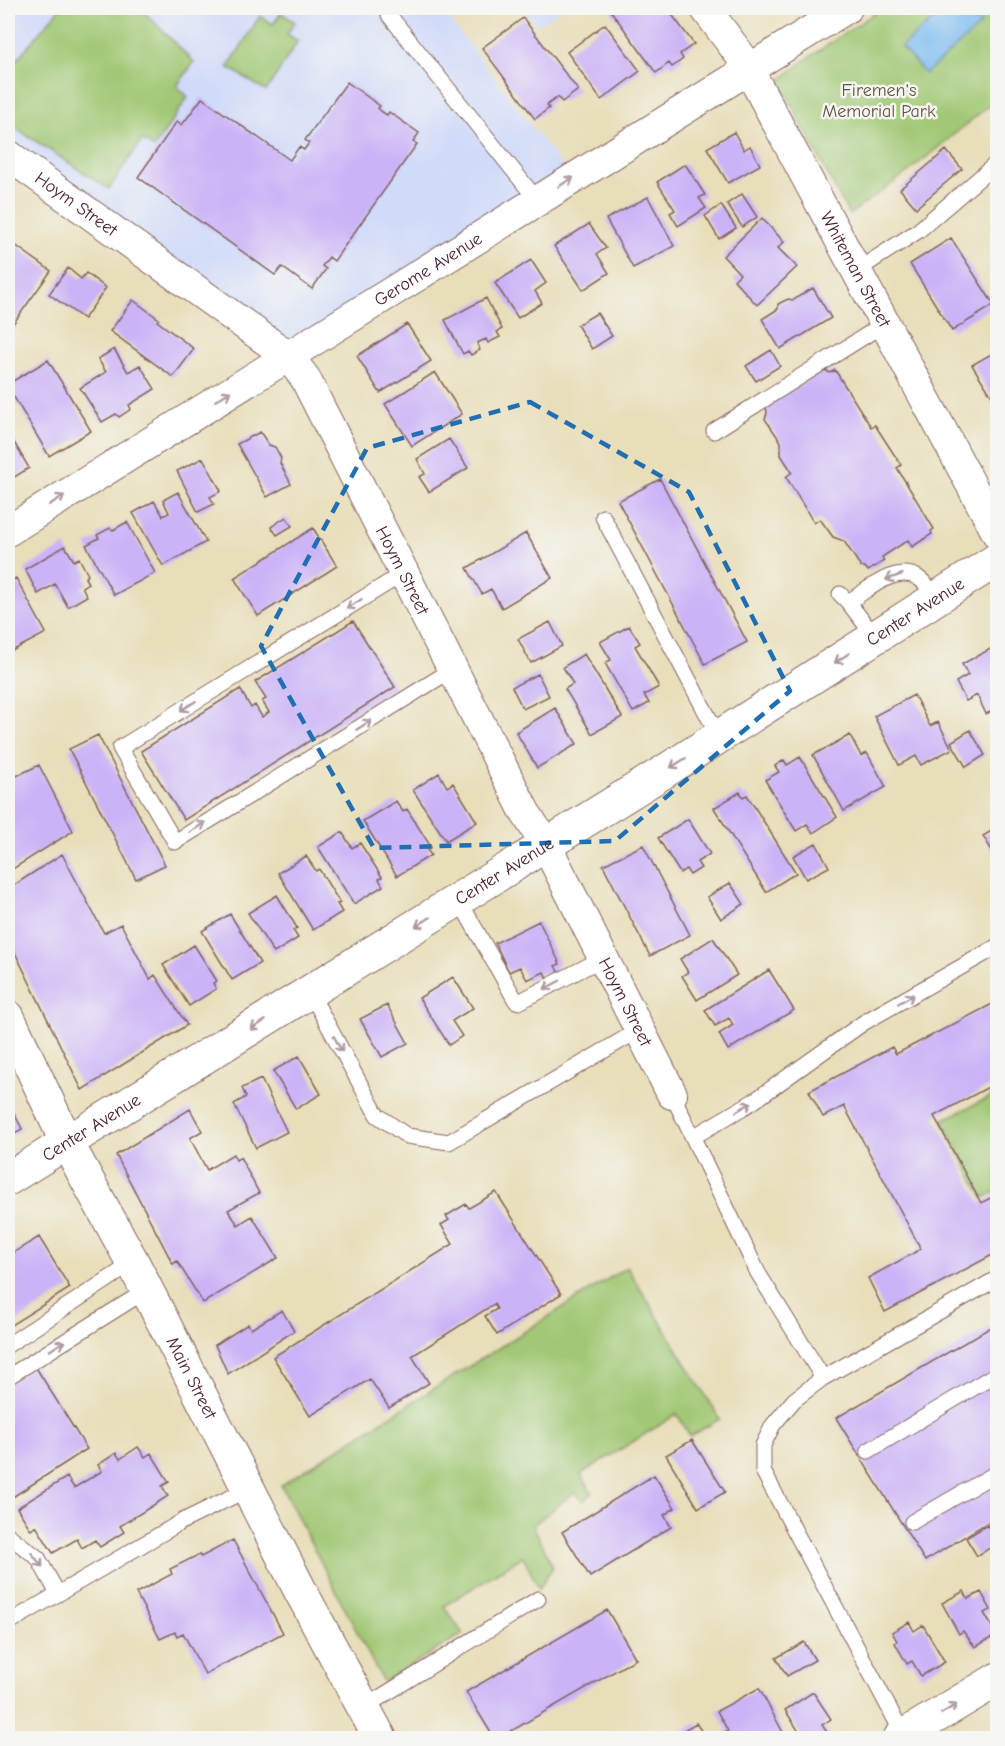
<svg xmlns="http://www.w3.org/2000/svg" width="1005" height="1746" font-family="'Comic Neue',sans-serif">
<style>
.built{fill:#d0daf9}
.green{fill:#a1c874;stroke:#767450;stroke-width:1.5}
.water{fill:#7dbcf1;stroke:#646e8e;stroke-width:1.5}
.building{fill:#cab3f7}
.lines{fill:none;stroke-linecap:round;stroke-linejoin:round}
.lane-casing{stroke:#81625d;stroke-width:17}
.street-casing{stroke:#81625d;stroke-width:32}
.secondary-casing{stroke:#81625d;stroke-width:35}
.lane{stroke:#fff;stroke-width:15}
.street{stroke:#fff;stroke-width:30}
.secondary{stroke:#fff;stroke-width:33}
.oneway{stroke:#ae9aa0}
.marked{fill:none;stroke:#1f6fb2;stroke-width:4.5;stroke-dasharray:12 8;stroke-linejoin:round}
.labels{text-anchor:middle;stroke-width:5;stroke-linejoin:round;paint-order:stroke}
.park-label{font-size:18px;fill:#645241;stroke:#f6f6f2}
.street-label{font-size:18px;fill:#4a1f2b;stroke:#f6f6f2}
</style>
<rect width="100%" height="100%" fill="#f6f6f2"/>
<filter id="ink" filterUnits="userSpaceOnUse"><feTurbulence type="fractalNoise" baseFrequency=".0167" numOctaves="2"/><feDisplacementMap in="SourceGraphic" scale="12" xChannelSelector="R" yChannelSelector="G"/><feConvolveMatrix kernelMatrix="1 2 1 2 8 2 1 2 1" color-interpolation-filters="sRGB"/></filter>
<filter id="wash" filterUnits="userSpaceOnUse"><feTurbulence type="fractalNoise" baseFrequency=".008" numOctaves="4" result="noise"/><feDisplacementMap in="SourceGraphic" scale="24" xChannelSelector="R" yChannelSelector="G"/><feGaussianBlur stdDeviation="1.35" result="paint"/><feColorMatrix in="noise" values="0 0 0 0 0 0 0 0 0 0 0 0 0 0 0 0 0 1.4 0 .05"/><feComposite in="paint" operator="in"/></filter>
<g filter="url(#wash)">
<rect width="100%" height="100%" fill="#e8deb9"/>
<!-- built -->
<path class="built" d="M8,8H441L572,179L288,356L8,155Z
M523,8H563L537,26Z"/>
<!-- green -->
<path class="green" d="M60,8H140L194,62L177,86L188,97L154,148L142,140L109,189L8,123V70Z
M882,8H997V99L912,169L849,215L779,81L805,60Z
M281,13L295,22L287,34L298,41L266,91L228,67L260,16L273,24Z
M997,1094V1191L983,1198L942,1120Z
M627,1267L720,1419L690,1436L677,1414L581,1474L592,1493L583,1501L575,1492L533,1525L553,1567L539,1589L523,1556L444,1606L463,1634L383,1682L281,1485Z"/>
<!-- water -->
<path class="water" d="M947,8H966L981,25L925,74L901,47Z"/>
<g id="blocks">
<!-- building -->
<path class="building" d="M616,8H667L694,44L680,54L683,59L672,67L669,63L656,73L611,11Z
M523,18L578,90L562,102L558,97L547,105L549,108L535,119L482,48Z
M605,24L640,71L601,100L567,52Z
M347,82L380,106L378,108L382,112L387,115L389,112L419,133L413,142L417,144L334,261L329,257L322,266L326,269L312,289L282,267L275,275L138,177L177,121L182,125L202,98L290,160L299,147L304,150L309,143L305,140Z
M734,132L744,150L750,146L760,165L728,183L707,148Z
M946,150L962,169L916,208L900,189Z
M685,164L705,195L699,198L706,208L678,226L670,213L675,210L657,182Z
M742,194L757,217L742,227L727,204Z
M648,197L674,246L633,268L606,219Z
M721,205L736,228L719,239L705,216Z
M762,218L784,242L778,248L797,267L757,305L734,280L740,274L723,256Z
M589,224L606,248L597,254L609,273L583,290L554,246Z
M951,238L994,305L952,331L910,264Z
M11,242L51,271L8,331V246Z
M531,260L546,283L535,291L542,303L518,318L495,283Z
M68,268L81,279L86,273L106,288L84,319L49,294Z
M813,288L831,318L780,349L762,319L778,309V304L788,299L793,300Z
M486,298L502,329L497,332L500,337L488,343L486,339L477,343L480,350L471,355L468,351L463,354L445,320Z
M133,300L159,319L157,321L194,349L173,377L110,331Z
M597,313L612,336L592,349L577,325Z
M407,324L431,361L380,393L357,356Z
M114,349L128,372L140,365L155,389L129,405L131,409L119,417L116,414L102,422L80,388L106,372L98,359Z
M771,350L780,366L756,381L746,366Z
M998,350V406L972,365Z
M48,360L91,431L49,456L8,387V384Z
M825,370L830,373L835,370L871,427L875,425L901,465L897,468L934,529L931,531L932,534L912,547L908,540L882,557L884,561L868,571L865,567H861L844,541L833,537L820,519L814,523L786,477L792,472L781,455V442L765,419L767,413L766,406Z
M435,372L462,414L412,446L385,404Z
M8,432L29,468L8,481Z
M260,432L269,445L275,447L281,458L280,463L291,484L267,497L237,444Z
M449,439L468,468L429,492L419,477L425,474L417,459Z
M203,458L221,491L210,497L214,504L198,512L177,471Z
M660,479L747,642L705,664L618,501Z
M178,492L206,542L163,566L133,513L154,501L163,516L169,513L163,500Z
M286,517L292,526L277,535L271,527Z
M127,522L155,573L114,595L86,545L99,538L97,535L110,528L113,530Z
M313,528L337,566L258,616L234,578Z
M526,533L552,578L502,608L491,589L482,594L467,568Z
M65,546L74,561L79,558L88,575L85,578L88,583L82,587L87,596L68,607L55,584L38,594L25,569Z
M16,578L46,633L8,653V583Z
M353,621L395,687L184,820L141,751L240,689L251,708L255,705L262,717L269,712L262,701L266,699L255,682Z
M550,622L562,646L531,663L518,639Z
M629,626L640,643L635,646L659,687L644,695L649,703L633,712L605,663L611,660L600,642Z
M998,645V708L986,714L977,695L966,701L956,682L968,675L962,664Z
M584,654L622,717L592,734L565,689L573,684L563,667Z
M538,674L549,696L523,709L512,687Z
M914,695L930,726L938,722L952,749L921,765L916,756L899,765L874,716Z
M555,708L577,744L537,768L516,732Z
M970,730L985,755L966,767L951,742Z
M98,735L165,865L136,879L69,749Z
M850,735L861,756L867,753L886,787L844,811L813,755Z
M800,757L837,817L813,833L807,824L796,831L765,780L779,772L775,766L784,760L787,765Z
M39,765L73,831L8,872V780Z
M439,773L447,787L453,783L477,822L446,841L413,790Z
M740,792L743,797L747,795L796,873L766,892L714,808Z
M396,801L403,812L407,809L431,847L427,850L431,855L397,876L363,821Z
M688,819L710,854L697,862L701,868L690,875L686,869L680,873L658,838Z
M998,827V860L983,836Z
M342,832L352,848L360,843L382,877L379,879L383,886L354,904L318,847Z
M816,843L829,867L806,879L793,856Z
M643,845L690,935L650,956L603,865Z
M62,854L104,933L121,924L150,979L155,975L187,1025L82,1090L8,938V889Z
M306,856L316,871L319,869L340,903L337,904L342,912L313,930L278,873Z
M730,883L744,904L721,919L707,897Z
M277,895L297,928L293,930L298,938L274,953L248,913Z
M230,914L260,963L232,980L202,931Z
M539,921L560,964L555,966L559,973L547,979L544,972L527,980L520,967L509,972L495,943Z
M713,938L737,975L697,1000L682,976L688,972L680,959Z
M194,945L217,981L213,983L216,989L189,1006L163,965Z
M769,970L794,1010L728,1050L719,1034L733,1025L729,1018L715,1026L705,1010Z
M453,977L473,1008L452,1021L462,1036L449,1045L419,998Z
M998,1001V1082L934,1116L981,1203L998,1194V1252L885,1312L868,1278L921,1249L844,1106L823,1117L809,1091L892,1047L896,1054Z
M387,1005L408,1043L382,1057L360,1019Z
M299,1056L321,1094L296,1109L273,1071Z
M261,1079L287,1132L256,1148L234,1104L246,1097L242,1088Z
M8,1101L22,1129L8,1137Z
M190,1109L202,1131L190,1138L207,1170L233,1154L236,1160L240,1157L259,1193L228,1210L238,1225L252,1216L278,1258L203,1303L177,1261L173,1264L116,1155Z
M496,1192L561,1294L497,1335L485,1316L497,1309L494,1304L412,1356L429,1383L389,1408L370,1379L310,1416L273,1357L453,1244L441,1225L449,1220L446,1216L466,1204L469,1208Z
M39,1237L70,1288L8,1327V1256Z
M282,1310L294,1331L228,1374L215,1345L248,1324L251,1329Z
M998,1323V1516L925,1561L836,1418Z
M35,1366L87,1449L8,1500V1383Z
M692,1440L725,1492L698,1508L666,1455Z
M138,1447L145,1457L151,1453L169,1482L162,1486L168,1496L120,1526L124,1532L100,1547L95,1540L82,1548L77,1539L53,1553L36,1526L31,1530L17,1508L67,1477L74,1488L102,1471L98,1465L116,1453L120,1459Z
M654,1475L675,1508L664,1515L671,1527L590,1577L562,1532Z
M987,1525L998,1543L977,1556L966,1538Z
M233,1540L283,1633L205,1674L183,1633L177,1636L175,1632L160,1639L136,1593L172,1574L170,1569L200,1554L201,1557Z
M964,1591L968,1599L981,1592L991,1610L984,1613L997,1635L975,1647L963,1631L959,1634L942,1603Z
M607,1610L636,1659L499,1738H494L466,1692Z
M909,1622L914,1631L923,1625L945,1662L921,1676L912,1661L907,1664L895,1643L897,1641L892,1632Z
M804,1642L815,1660L787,1676L776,1658Z
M759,1688L786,1738H727L724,1733L728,1731L717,1711Z
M813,1692L831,1719L822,1725L831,1738H803L785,1710Z
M696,1723L706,1738H670Z"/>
</g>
</g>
<g filter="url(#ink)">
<use href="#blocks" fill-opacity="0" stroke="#81625d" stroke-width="1.5"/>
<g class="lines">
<!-- lane casing -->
<g class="lane-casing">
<path id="lane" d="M389,15L537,200
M856,271L918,231L998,162
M714,431L884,324
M603,517L719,737
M404,573L120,748L175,842L453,669
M840,594L848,602L875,637
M848,602C867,591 894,565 917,577C925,582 931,590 937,597
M459,900L516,1001L519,1002L603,958
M310,992L377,1115L407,1136L449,1142L639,1030
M672,1094L758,1273L823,1378
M693,1137L754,1101L863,1023L998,946
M8,1345L133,1263
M8,1377L147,1290
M868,1451L998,1373
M912,1522L998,1472
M8,1535L38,1558L58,1594
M8,1623L183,1521L248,1489
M363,1708L538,1599
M904,1736L763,1471V1445L773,1425L794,1400L823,1378L998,1278"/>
</g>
<!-- street casing -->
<g class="street-casing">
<g id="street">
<path id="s1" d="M705,8L743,59L998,535"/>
<path id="s2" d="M8,155L288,356L305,378L525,812L546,845L672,1094"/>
<path id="s3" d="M8,531L847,8"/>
</g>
</g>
<!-- secondary casing -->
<g class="secondary-casing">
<g id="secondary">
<path id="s4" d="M8,1017L67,1143L133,1263L301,1592L380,1738"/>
<path id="s5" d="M8,1179L662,773L998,559"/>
<path d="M900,1738L998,1679"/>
</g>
</g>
<!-- lane -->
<use href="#lane" class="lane"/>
<!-- street -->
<use href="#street" class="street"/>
<!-- secondary -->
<use href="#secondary" class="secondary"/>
</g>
<!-- one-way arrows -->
<defs><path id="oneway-shaft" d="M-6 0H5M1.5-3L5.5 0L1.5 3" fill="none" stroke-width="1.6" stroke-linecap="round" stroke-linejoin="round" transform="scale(1.5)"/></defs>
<g class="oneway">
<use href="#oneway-shaft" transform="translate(566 182) rotate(-32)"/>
<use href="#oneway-shaft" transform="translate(223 396) rotate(-32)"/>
<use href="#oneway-shaft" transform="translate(57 500) rotate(-32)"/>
<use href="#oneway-shaft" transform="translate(894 577) rotate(161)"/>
<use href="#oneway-shaft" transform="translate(354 604) rotate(148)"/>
<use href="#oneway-shaft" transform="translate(842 658) rotate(147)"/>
<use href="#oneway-shaft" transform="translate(188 706) rotate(148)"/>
<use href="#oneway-shaft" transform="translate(364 725) rotate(-32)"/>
<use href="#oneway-shaft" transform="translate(678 763) rotate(148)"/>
<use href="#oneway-shaft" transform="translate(198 827) rotate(-32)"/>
<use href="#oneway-shaft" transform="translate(423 922) rotate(148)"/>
<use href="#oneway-shaft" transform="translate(552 985) rotate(152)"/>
<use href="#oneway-shaft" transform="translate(906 999) rotate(-30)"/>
<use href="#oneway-shaft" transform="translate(258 1025) rotate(148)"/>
<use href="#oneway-shaft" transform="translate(338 1044) rotate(62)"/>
<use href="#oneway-shaft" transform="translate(744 1107) rotate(-30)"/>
<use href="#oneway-shaft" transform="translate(57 1346) rotate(-32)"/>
<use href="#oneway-shaft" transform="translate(37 1560) rotate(51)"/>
<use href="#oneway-shaft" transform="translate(949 1709) rotate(-31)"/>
</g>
</g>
<!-- marked area -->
<path class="marked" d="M530,402L689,492L790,691L615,841L374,848L261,646L367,448Z"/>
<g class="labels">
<!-- park labels -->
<g class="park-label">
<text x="879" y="96">Firemen's<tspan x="879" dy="21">Memorial Park</tspan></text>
</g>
<!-- street labels -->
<g class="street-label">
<text dy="6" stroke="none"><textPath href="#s2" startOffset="84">Hoym Street</textPath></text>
<text dy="6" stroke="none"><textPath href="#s3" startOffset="495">Gerome Avenue</textPath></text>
<text dy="6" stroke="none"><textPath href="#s1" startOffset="302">Whiteman Street</textPath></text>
<text dy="6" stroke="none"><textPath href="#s2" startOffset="588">Hoym Street</textPath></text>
<text dy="6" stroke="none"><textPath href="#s5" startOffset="1070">Center Avenue</textPath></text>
<text dy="6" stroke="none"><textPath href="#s5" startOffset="584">Center Avenue</textPath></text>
<text dy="6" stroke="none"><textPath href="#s2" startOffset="1074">Hoym Street</textPath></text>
<text dy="6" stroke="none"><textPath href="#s5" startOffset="98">Center Avenue</textPath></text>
<text dy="6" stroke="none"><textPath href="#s4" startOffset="405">Main Street</textPath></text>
</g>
</g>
<!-- margin -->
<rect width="1005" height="1746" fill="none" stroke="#f6f6f2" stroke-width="30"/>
</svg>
